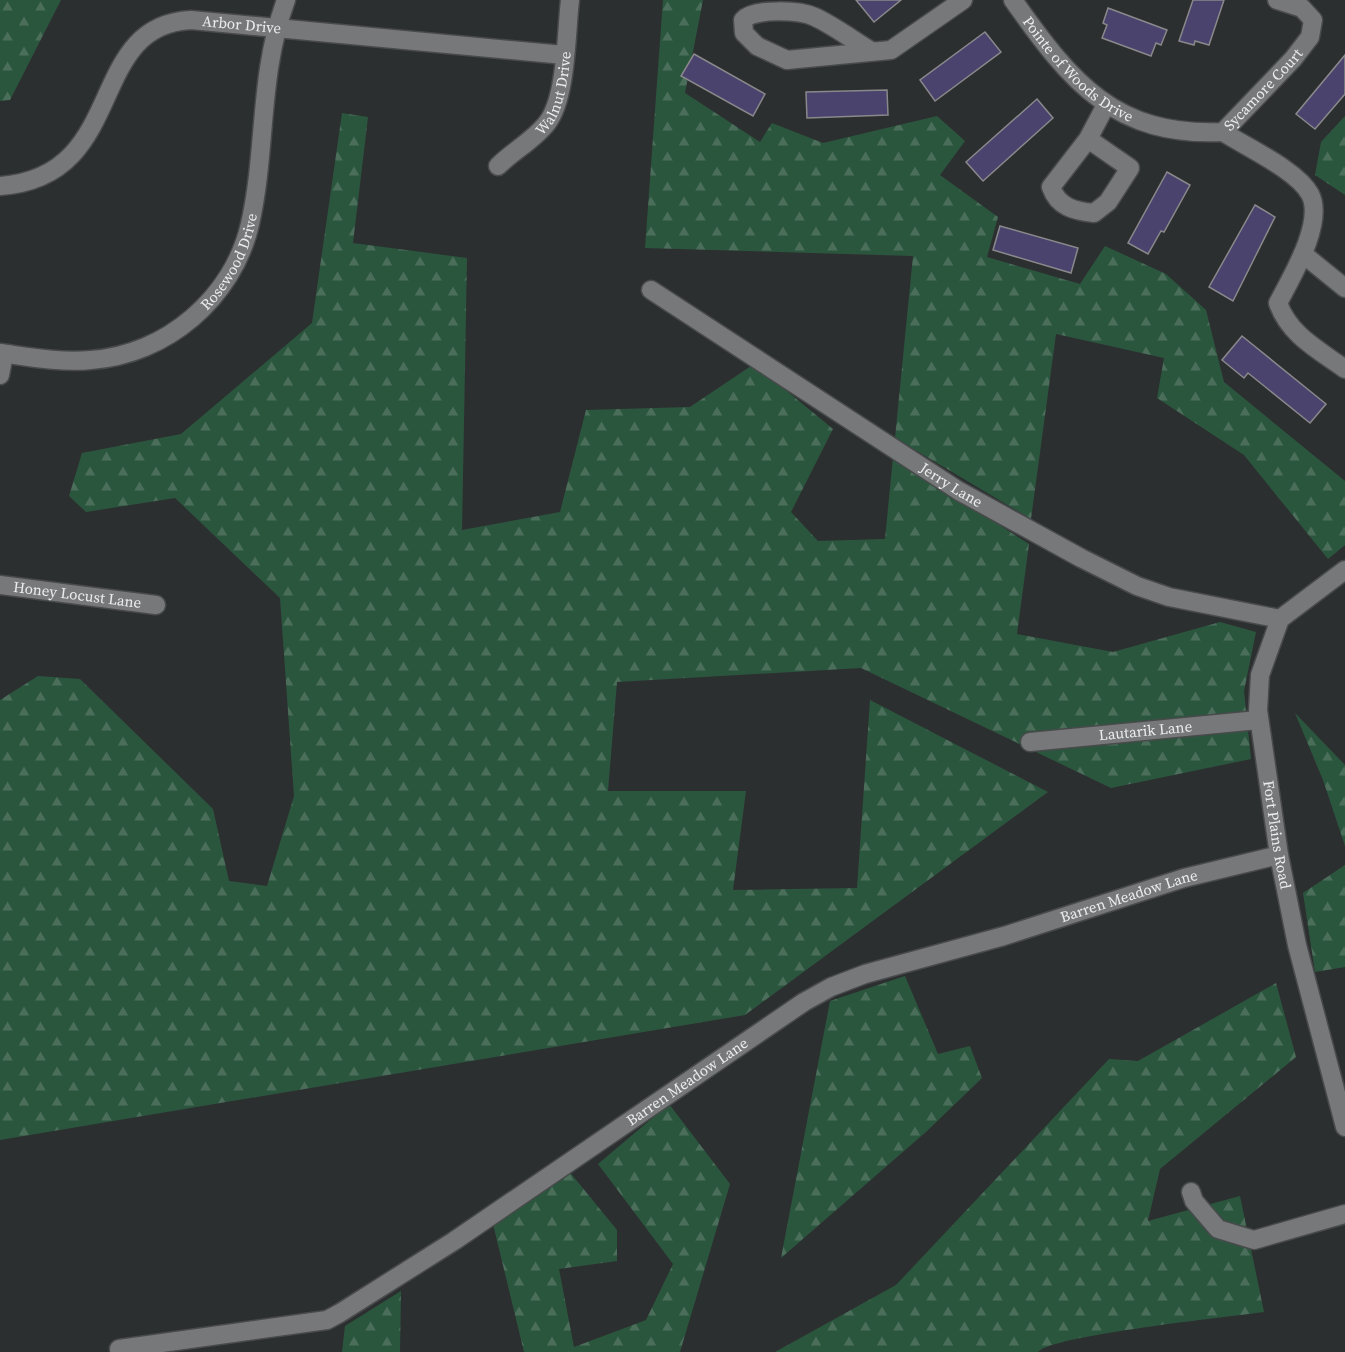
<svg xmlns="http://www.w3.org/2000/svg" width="1345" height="1352" font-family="'Source Serif 4',serif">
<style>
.forest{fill:url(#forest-firs)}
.building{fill:#4a436d;stroke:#89888b;stroke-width:1.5}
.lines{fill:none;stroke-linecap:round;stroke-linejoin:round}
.minor-casing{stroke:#484a4b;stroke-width:21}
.minor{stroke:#76787a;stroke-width:18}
.labels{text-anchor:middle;stroke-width:4.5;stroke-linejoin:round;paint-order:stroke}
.street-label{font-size:15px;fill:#ebeced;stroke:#2c2f30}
</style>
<defs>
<pattern id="forest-firs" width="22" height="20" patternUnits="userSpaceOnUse" patternTransform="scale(1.5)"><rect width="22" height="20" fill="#2b563e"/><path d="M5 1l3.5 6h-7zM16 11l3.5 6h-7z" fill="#4a6e5a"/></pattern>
</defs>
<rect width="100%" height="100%" fill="#2c2f30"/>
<!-- forest -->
<path class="forest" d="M0,0H61L10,100L0,101Z
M663,0H703L685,93L760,142L772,123L823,143L937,116L965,141L940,175L998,217L987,257L1080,284L1105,246L1166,274L1206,310L1224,382L1345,481V545L1328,559L1244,455L1157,398L1164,358L1056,334L1031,519L895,438L913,256L645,248Z
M342,113L368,117L353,243L467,258L462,530L560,512L586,410L690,407L754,364L833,429L791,512L818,541L885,539L893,457L1029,544L1017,634L1113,652L1220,622L1256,632L1244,691L1251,759L1111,788L861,668L617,682L608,791H746L733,890L857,888L870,700L1048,792L745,1015L0,1140V700L38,676L80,679L213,809L229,881L267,886L294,796L280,598L175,498L86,512L69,496L82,453L181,434L312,323Z
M1345,116V195L1315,175L1321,142Z
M1295,713L1345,765V846L1323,780Z
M1345,865V967L1315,972L1303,893Z
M905,976L938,1054L970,1046L982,1078L927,1131L781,1258L830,1001Z
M1276,983L1296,1057L1160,1169L1148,1221L1240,1196L1264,1312C1229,1317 1053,1335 1038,1352H775L896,1285L1109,1059L1138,1061Z
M669,1104L730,1184L680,1352H524L493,1224L568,1170L617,1230V1261L559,1269L574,1347L646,1320L673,1264L598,1164Z
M401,1291L400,1352H342L345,1326Z"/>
<!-- building -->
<path class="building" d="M856,0H901L874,22Z
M1193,0H1224L1209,45L1195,41L1194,45L1179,41Z
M1108,8L1167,30L1161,45L1156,43L1151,56L1102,38L1107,25L1103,23Z
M985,32L1001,52L935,101L920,80Z
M694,54L765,94L753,116L681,76Z
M1345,55V94L1315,129L1296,114Z
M887,90L888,115L807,118L806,92Z
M1037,99L1053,118L983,181L966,162Z
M1167,172L1190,185L1164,232L1161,231L1148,254L1128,243Z
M1255,205L1275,217L1233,301L1209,287Z
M1000,226L1078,248L1071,273L993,250Z
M1242,336L1326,404L1310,423L1248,373L1244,378L1222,360Z"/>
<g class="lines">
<!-- minor casing -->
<g class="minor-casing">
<g id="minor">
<path id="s1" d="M1013,0C1071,82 1115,137 1223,132L1293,59L1310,37L1313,20L1302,8L1277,0"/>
<path d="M871,51C853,40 834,26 815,17C800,10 754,8 743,20L744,33L757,46L787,60L891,50L963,0"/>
<path d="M1223,132C1246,147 1297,170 1310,194C1325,222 1291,278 1278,303C1289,335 1319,350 1345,369"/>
<path d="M1088,139L1130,168L1108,202L1094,213C1074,211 1058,207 1051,187L1088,139L1106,105"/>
<path id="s2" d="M498,166C513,151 534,140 547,123C567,97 566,33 570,0"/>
<path id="s3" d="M0,186C130,177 84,25 191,20L564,55"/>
<path d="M1303,254L1345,288"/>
<path id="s4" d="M651,290L959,491L1081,558L1137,586L1169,597L1280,619"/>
<path id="s5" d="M0,353C29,357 61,363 91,360C166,355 233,298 250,224C267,149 258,76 286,0"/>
<path d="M0,375L4,354"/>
<path id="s6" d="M1345,570L1280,619L1260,675L1258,710L1279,855L1297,945L1345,1127"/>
<path id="s7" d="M0,585L156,605"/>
<path id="s8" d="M1030,742L1258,720"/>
<path d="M1191,1192L1194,1201L1218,1229L1254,1240L1345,1214"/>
<path id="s9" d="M119,1349L327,1320L340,1313L454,1241L804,1002L831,987L865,974L1004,936L1184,878L1279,855"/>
</g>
</g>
<!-- minor -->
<use href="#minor" class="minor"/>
</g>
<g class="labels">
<!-- street labels -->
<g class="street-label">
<text dy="5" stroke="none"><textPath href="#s3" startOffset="321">Arbor Drive</textPath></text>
<text dy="5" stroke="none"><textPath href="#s1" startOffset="96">Pointe of Woods Drive</textPath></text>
<text dy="5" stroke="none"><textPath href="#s1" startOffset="321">Sycamore Court</textPath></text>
<text dy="5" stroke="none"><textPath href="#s2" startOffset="96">Walnut Drive</textPath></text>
<text dy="5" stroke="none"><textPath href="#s5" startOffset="272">Rosewood Drive</textPath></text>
<text dy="5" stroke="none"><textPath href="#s4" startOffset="358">Jerry Lane</textPath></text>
<text dy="5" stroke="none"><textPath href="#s7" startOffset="78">Honey Locust Lane</textPath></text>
<text dy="5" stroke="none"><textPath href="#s8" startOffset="116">Lautarik Lane</textPath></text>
<text dy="5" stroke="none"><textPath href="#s6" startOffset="302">Fort Plains Road</textPath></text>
<text dy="5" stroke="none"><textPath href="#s9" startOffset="1126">Barren Meadow Lane</textPath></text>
<text dy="5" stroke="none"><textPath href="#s9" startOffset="642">Barren Meadow Lane</textPath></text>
</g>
</g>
</svg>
